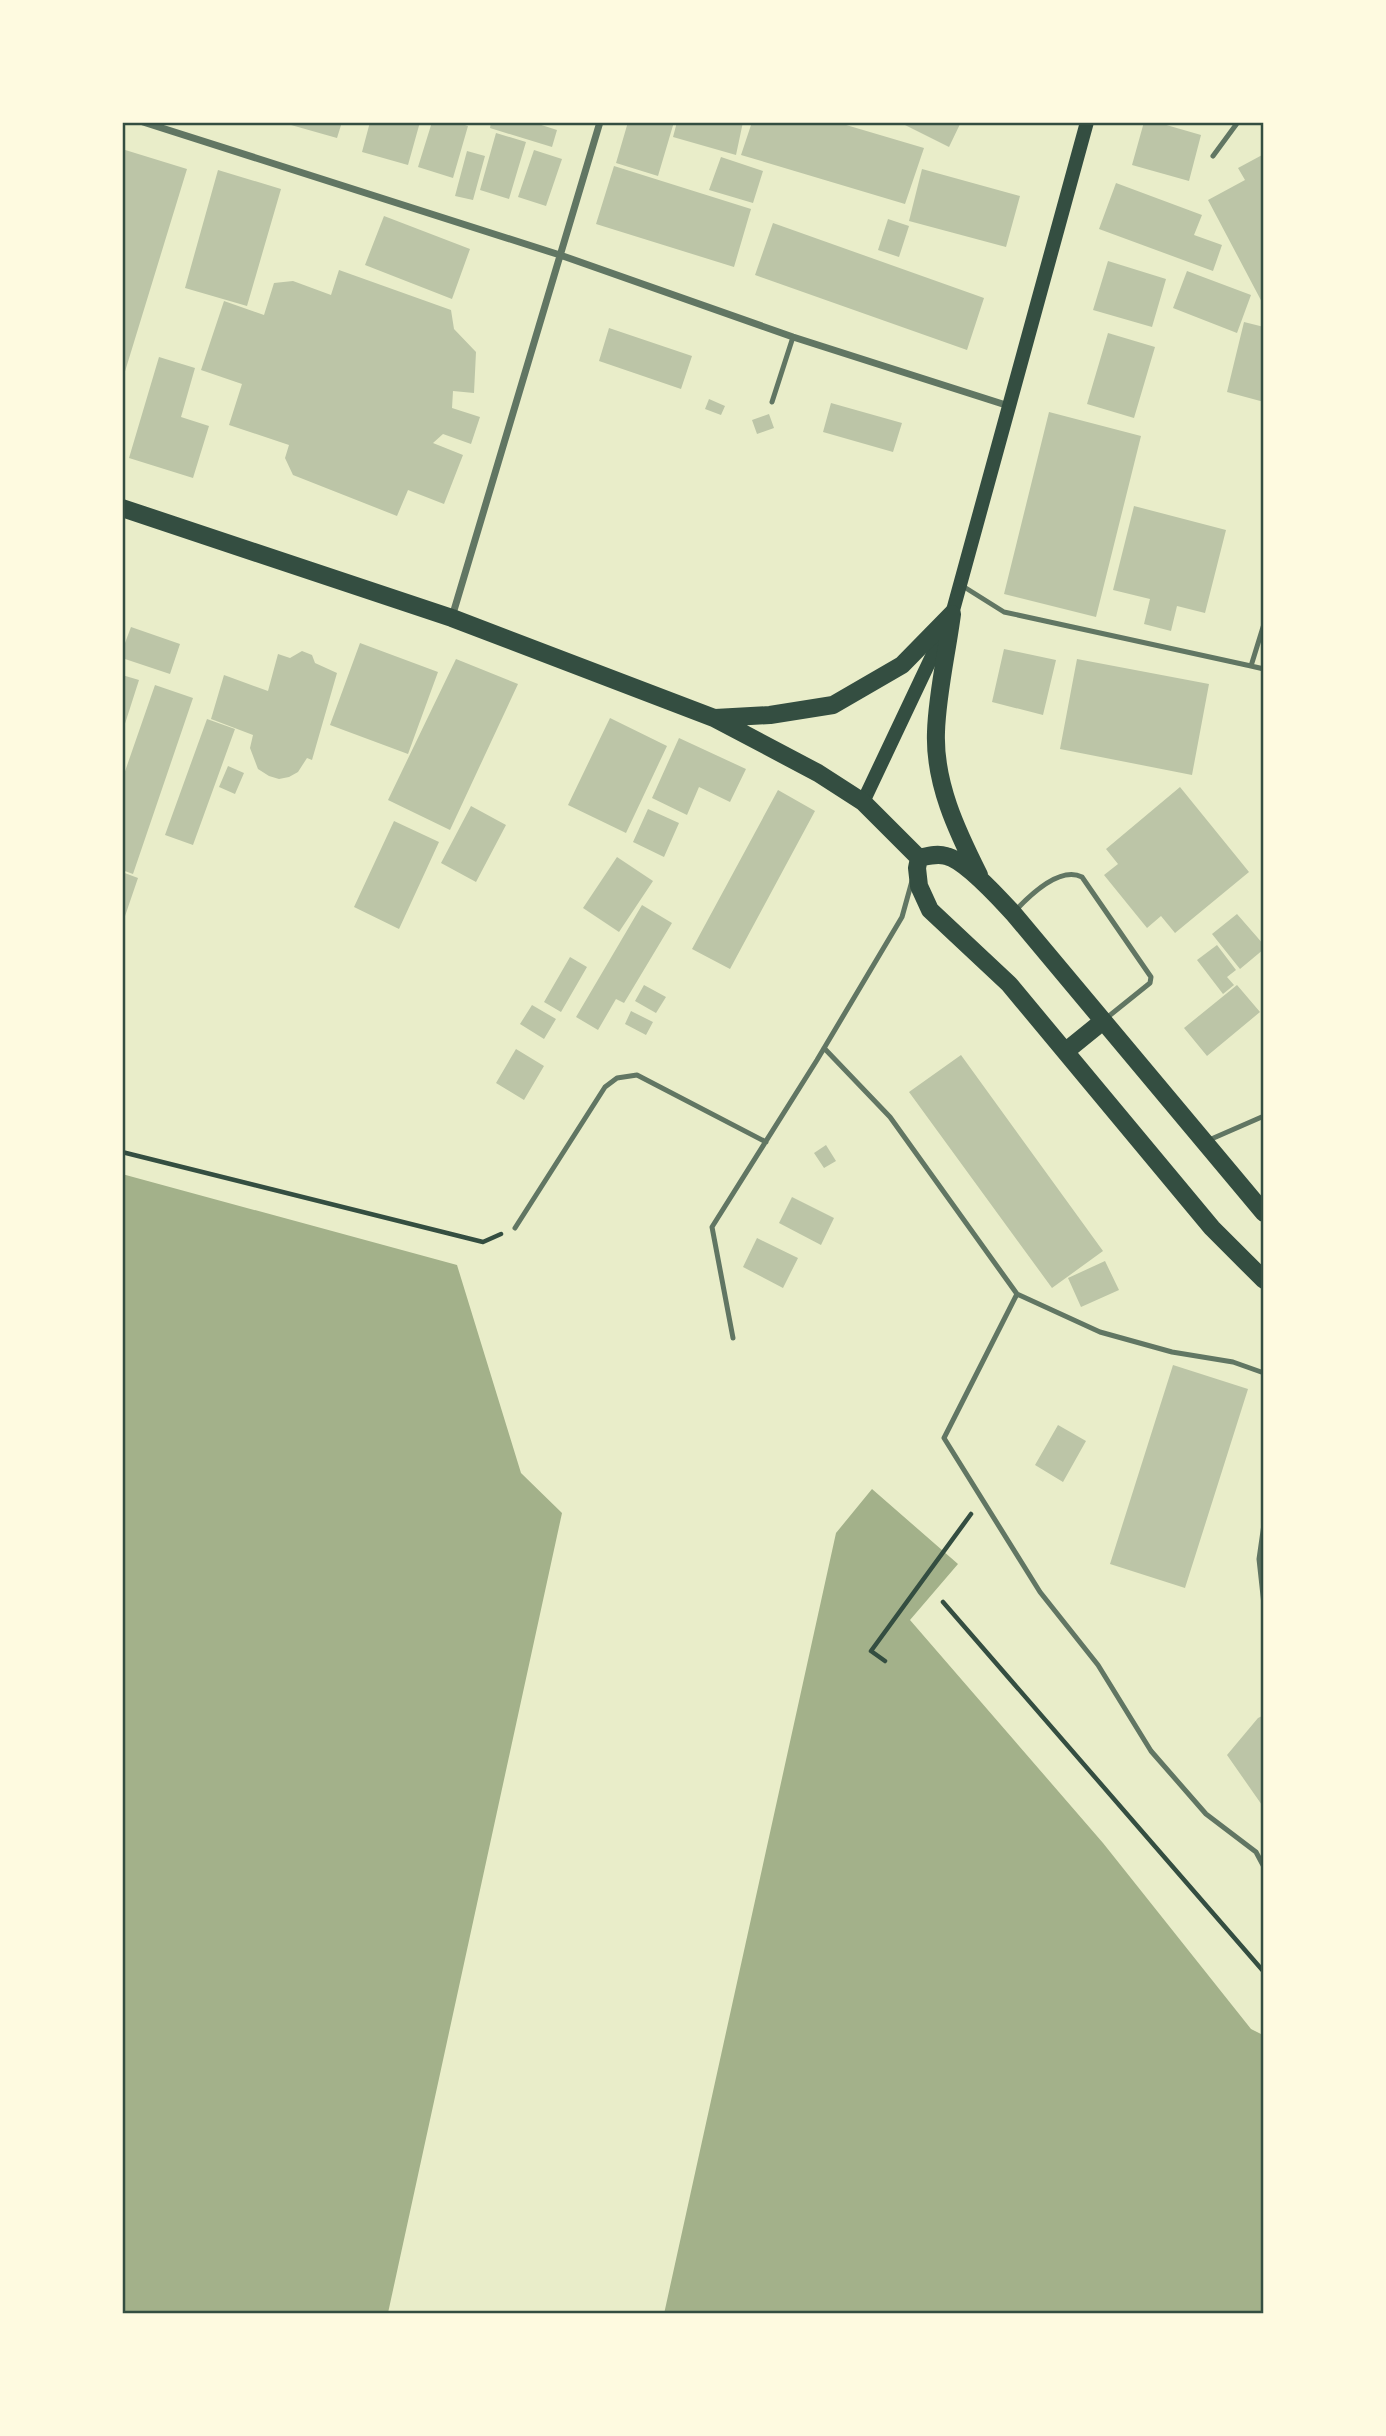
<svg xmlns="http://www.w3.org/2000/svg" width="1386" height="2436" font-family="'DM Sans',sans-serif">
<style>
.water{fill:#a3b18a}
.building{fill:#bcc5a7}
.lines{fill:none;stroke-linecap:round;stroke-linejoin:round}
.path{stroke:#344e41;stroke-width:4.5}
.service{stroke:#617663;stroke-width:5}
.minor{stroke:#617663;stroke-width:7}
.secondary{stroke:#344e41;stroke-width:14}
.primary{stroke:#344e41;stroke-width:18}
.neatline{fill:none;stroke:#344e41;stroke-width:2.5}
</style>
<rect width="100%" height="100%" fill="#e9edc9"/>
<!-- water -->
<path class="water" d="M122,1174L457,1265L521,1473L562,1513L388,2313H123Z
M872,1489L958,1564L910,1620L1103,1843L1251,2029L1263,2035V2313L664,2314L836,1533Z"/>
<!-- building -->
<path class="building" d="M292,122H342L337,138L291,125Z
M370,122H420L408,165L362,152Z
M432,122H456L468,126L453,178L418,167Z
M491,122H532L557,130L552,147L490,128Z
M628,122H674L658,176L616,163Z
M677,122H743L736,155L673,137Z
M752,122H836L924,148L905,204L741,155Z
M899,122H961L949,147Z
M1144,122H1156L1201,135L1189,181L1132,165Z
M496,133L526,142L509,199L480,190Z
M122,149L187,169L123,378H122Z
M534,150L562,159L546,206L518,197Z
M467,151L485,156L473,200L455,196Z
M1264,154V306L1208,200L1245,180L1238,168Z
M721,157L763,171L753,203L709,190Z
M614,166L751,209L734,267L596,224Z
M922,169L1020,196L1006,247L909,221Z
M218,170L281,189L247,306L185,288Z
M1116,183L1202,215L1194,235L1222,245L1213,271L1099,229Z
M384,216L470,249L452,299L365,265Z
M888,219L909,226L899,257L878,250Z
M773,223L984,298L967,350L755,275Z
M1108,261L1166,279L1152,327L1093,310Z
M339,270L451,310L454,329L476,352L474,393L453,391L452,408L480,417L471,444L443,434L433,443L463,455L444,504L408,490L397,516L293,475L285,458L289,445L229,425L242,384L201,370L224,301L264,315L274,283L293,281L331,295Z
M1187,271L1251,295L1237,333L1173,308Z
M1244,322L1264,327V402L1227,392Z
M609,328L692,356L681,389L599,361Z
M1108,333L1155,347L1134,418L1087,404Z
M159,357L195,368L181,417L209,426L193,478L129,458Z
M709,399L725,406L721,415L705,409Z
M831,403L902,423L893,452L823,432Z
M1049,412L1141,436L1096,617L1004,594Z
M769,414L774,428L757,434L752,420Z
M1134,506L1226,530L1205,613L1177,606L1171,631L1144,624L1150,599L1113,590Z
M131,627L180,644L170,674L122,658V651Z
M360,643L438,672L408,754L330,725Z
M1004,649L1056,660L1043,715L992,702Z
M302,651L312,655L315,663L337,673L312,760L307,758L298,772L289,777L279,779L269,776L258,769L250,748L253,735L211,719L224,675L268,691L278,654L290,658Z
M456,659L518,684L450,830L388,800Z
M1077,659L1209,684L1192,775L1060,749Z
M122,675L139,680L123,730L122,729Z
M155,685L193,698L133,874L122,870V780Z
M610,718L667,746L626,833L568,805Z
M207,719L235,729L193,845L165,835Z
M679,738L746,769L730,802L699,787L687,815L652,798Z
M228,766L244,773L235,794L219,787Z
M1180,787L1249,872L1175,933L1161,916L1147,928L1104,875L1118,864L1106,849Z
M778,790L815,811L730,969L692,949Z
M471,806L506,825L476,882L441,863Z
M648,809L679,823L664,857L633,842Z
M394,821L439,842L399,929L354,907Z
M617,857L653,881L619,932L583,908Z
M122,872L138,878L123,922H122Z
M642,905L672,923L624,1003L616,999L598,1030L576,1017Z
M1237,914L1264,945V949L1240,969L1212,934Z
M1217,945L1236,970L1227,977L1234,985L1223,994L1197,960Z
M570,957L587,967L561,1012L544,1002Z
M644,985L666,997L656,1013L635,1001Z
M1237,985L1260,1012L1207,1056L1184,1028Z
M532,1005L556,1019L544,1039L520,1024Z
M631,1011L653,1022L646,1035L625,1024Z
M516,1049L544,1066L524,1100L496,1083Z
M961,1055L1103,1251L1052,1288L909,1092Z
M826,1145L836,1161L824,1168L814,1153Z
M792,1197L834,1218L821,1245L779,1223Z
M757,1238L798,1258L783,1288L743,1267Z
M1105,1261L1119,1290L1081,1307L1068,1278Z
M1173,1365L1248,1389L1185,1588L1110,1564Z
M1058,1425L1086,1441L1063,1482L1035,1465Z
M1264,1715V1808L1227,1755L1258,1718Z"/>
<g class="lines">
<!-- path -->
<path class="path" d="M122,1152L483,1242L501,1234
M943,1602L1264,1972
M885,1661L871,1651L971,1514"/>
<!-- service -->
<path class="service" d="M1213,156L1238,122
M772,402L793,337
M961,585L1004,612L1251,666L1264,624
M1251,666L1264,669
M1015,911C1030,895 1060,866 1082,877L1151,977L1150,983L1104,1020
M824,1048L890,1117L1017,1294L1100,1332L1172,1352L1233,1362L1264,1373
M1209,1140L1264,1116
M515,1228L605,1087L617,1078L637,1075L766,1142
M1017,1294L944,1438L1040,1592L1098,1665L1151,1751L1206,1814L1256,1852L1264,1867
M733,1338L712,1227L817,1060L902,917L912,881
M1264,1524L1259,1559L1264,1605"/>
<!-- minor -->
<path class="minor" d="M143,122L560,255L793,337L1009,406
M452,617L600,122"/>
<!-- secondary -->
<path class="secondary" d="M863,802L952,614L1087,122"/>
<!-- primary -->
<path class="primary" d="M122,508L452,618L714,718L818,773L863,802L919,858
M952,614C947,652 937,695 936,732C934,783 957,831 979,875
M715,718L770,715L833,705L902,665L952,614
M919,858L917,868L919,886L930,910L1009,984L1212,1228L1264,1280
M919,858C928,856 937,853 946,856C965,860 999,898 1013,913L1264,1213
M1066,1051L1103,1021"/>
</g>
<!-- border -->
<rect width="1386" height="2436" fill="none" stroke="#fefae0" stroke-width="248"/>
<rect x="124" y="124" width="1138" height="2188" class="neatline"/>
</svg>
